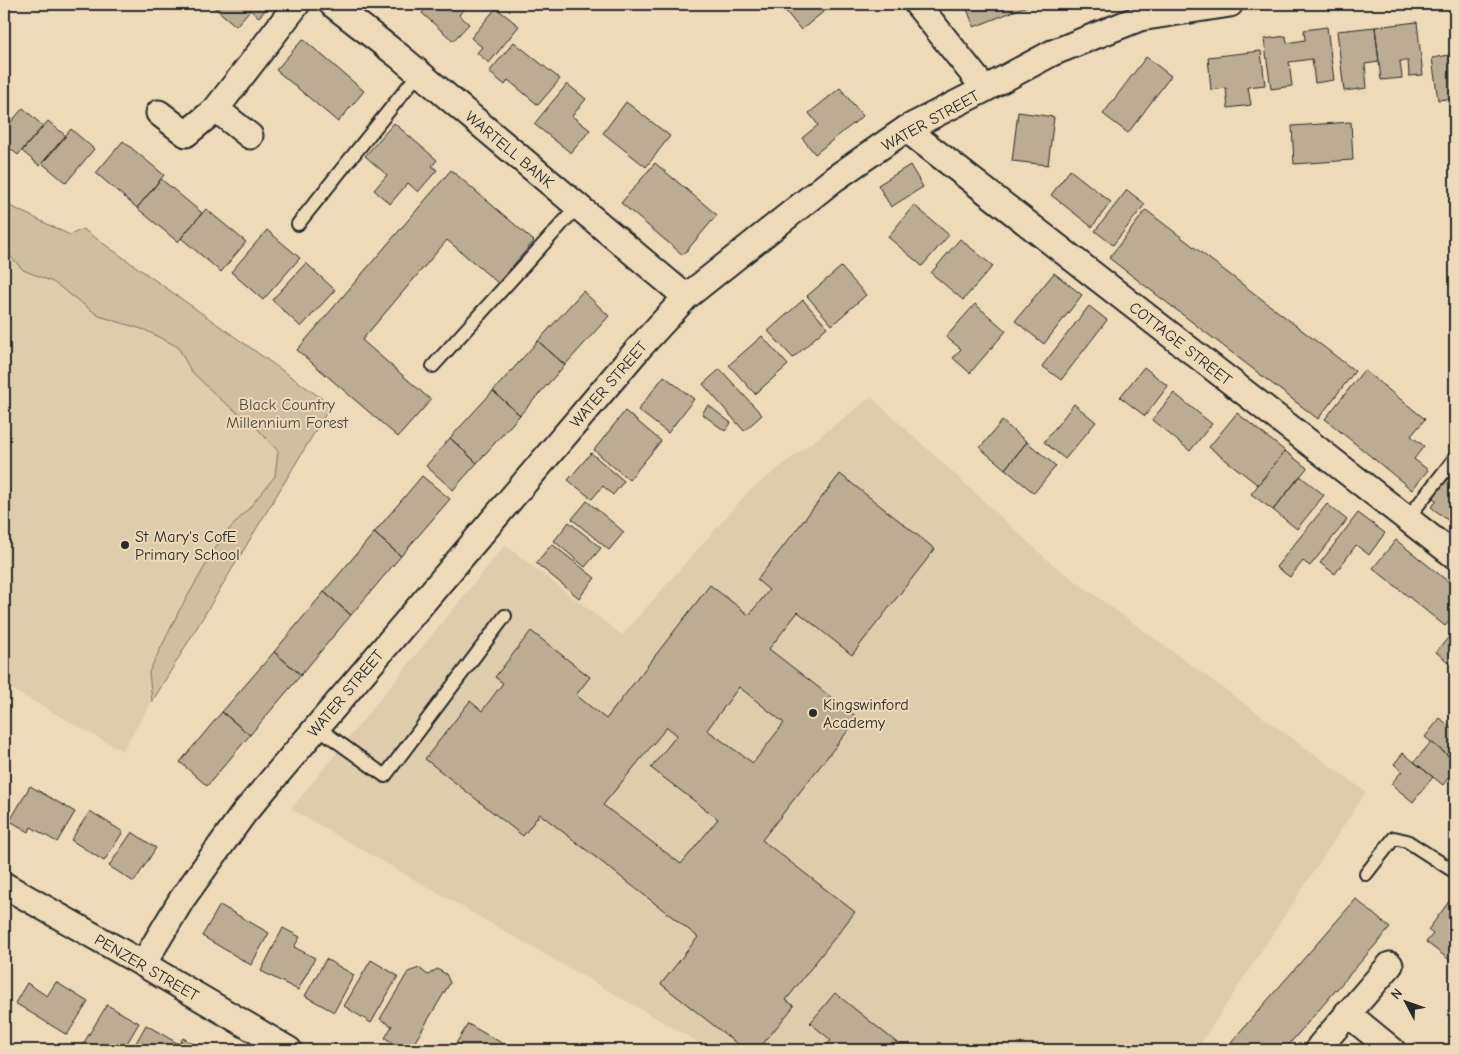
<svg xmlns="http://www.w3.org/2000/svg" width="1459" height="1054" font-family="'Comic Neue',sans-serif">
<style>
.built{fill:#dfccad}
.green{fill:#cfbea0;stroke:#7d7466}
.building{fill:#bbac93;stroke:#2b2b2b;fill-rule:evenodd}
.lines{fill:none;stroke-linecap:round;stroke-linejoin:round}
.lane-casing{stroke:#2b2b2b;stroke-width:16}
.street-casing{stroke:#2b2b2b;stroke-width:29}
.lane{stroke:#eedab8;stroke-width:12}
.street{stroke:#eedab8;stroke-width:25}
.poi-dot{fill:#2b2b2b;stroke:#eedab8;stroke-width:2}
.labels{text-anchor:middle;stroke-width:4;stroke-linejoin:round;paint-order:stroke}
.street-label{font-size:16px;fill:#2b2b2b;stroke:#eedab8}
.park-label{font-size:16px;fill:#4c4842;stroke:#eedab8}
.poi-label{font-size:16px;fill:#2b2b2b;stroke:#eedab8;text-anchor:start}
</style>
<rect width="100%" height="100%" fill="#eedab8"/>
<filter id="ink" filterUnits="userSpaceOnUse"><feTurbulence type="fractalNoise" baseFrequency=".02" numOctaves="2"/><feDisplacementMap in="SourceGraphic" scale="10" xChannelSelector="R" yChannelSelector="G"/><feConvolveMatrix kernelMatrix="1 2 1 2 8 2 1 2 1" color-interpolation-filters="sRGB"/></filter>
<g filter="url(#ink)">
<!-- built -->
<path class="built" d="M4,203L70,235L83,229L331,405L122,751L4,685Z
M871,397L1052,564L1366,792L1201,1043L1210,1050H712L291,809L505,545L622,635L749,491Z"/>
<!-- green -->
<path class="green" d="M4,203L70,235L83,229L331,405L152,702L149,672L179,611L222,537L250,507L275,476L278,451L256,427L220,399L191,371L178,347L145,330L99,316L53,282L23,270L4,249Z"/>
<!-- building -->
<path class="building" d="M210,4H269L270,5L259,17L250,10L236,26Z
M430,4H469L459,15L469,24L453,41L422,13Z
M780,4H833L801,30Z
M965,4H1032L974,27Z
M496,8L519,26L489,63L477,53L482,47L471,38Z
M1417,22L1423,75L1409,76L1408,61H1400L1402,78L1381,80L1375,27Z
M1327,27L1334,80L1315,83L1312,59L1289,62L1292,86L1271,89L1264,39L1286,36L1287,43L1305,40L1304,30Z
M1375,27L1379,62L1365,64L1367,88L1344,91L1337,31Z
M303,39L364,91L338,122L276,70Z
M514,42L560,79L538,105L508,80L505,85L489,72Z
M1261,51L1265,85L1248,87L1251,105L1228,108L1226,88L1211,90L1208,57Z
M1455,54V98L1438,100L1432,58Z
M1146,57L1171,76L1128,133L1103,114Z
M567,84L586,99L572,116L590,130L571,153L534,124Z
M840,88L863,116L815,154L802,138L818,125L809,113Z
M626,102L670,136L646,167L603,133Z
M23,108L43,126L18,155L4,143V130Z
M1018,112L1054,117L1048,165L1012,161Z
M48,121L66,136L40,166L22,151Z
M1351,122L1353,160L1294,164L1292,126Z
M394,123L437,160L432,166L437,170L418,192L408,183L390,204L374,190L387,175L365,156Z
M71,129L94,149L66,183L42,163Z
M123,141L164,175L137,208L96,173Z
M655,163L717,215L683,255L621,203Z
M910,165L923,187L891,207L878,185Z
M451,170L534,241L498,283L447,240L362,340L431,400L398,437L297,350Z
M1070,170L1111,202L1092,227L1051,195Z
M161,179L202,213L178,242L137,208Z
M1127,190L1145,204L1113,245L1095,231Z
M914,205L949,235L922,266L888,237Z
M206,209L246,242L221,272L181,238Z
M1146,210L1355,371L1318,419L1109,258Z
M267,230L300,258L263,300L231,272Z
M960,239L993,266L963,300L931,273Z
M306,263L335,290L301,327L272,300Z
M841,267L866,295L832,325L807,296Z
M1054,273L1082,295L1044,344L1015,321Z
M583,291L609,316L565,365L538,341Z
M803,300L827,327L793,358L768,331Z
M975,304L1006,331L970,373L953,358L961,349L946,337Z
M1089,306L1107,320L1061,380L1042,366Z
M762,336L788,365L755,394L729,365Z
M538,341L565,365L520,415L493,391Z
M1144,367L1168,386L1145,416L1120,397Z
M720,369L762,415L744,431L703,384Z
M1364,370L1425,419L1411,436L1424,446L1414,459L1428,470L1412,490L1325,419Z
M664,376L694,399L668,433L638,410Z
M493,391L520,415L477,463L450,438Z
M1174,393L1212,424L1190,451L1152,420Z
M1074,404L1096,422L1065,459L1044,442Z
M708,405L731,423L725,431L702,414Z
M625,411L661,441L629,480L594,450Z
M1237,413L1285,451L1258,485L1209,447Z
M1002,421L1027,442L1005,469L980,448Z
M450,438L477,463L453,490L426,466Z
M1027,442L1056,466L1034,493L1005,469Z
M1285,451L1307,468L1273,510L1251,494Z
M591,453L624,481L613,495L603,486L592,499L568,480Z
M1449,472L1455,477V526L1431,507L1437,501L1430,496Z
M840,474L935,549L852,655L798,612L769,649L858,718L762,840L855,912L786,1000L794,1006L758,1050H745L661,984L698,937L540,814L523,836L425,759L470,701L482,711L503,683L495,677L531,631L590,677L576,695L606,719L710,585L749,615L769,590L757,580ZM739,687L784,723L753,763L707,730ZM667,727L677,735L651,768L718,819L681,864L603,805Z
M422,476L450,499L401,556L374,533Z
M1300,476L1324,495L1297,529L1273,510Z
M587,501L624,532L609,550L572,519Z
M1327,504L1347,520L1310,566L1303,561L1290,577L1276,567Z
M1358,513L1385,533L1369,555L1356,545L1335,574L1320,563Z
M569,522L601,548L585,567L554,541Z
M374,533L401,556L351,615L324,592Z
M1396,540L1455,587V614L1445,626L1373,568Z
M552,544L595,578L579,598L536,563Z
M324,592L351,615L301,675L274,652Z
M1454,631L1455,633V668L1436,652Z
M274,652L301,675L250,735L222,712Z
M222,712L250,735L207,786L180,762Z
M1440,718L1455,731V761L1425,737Z
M1431,742L1455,761V769L1443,785L1414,762Z
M1403,753L1433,777L1413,802L1391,784L1402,771L1394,764Z
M30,786L75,812L57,842L31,827L29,832L10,821Z
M90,811L123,832L104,861L71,840Z
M132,832L156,848L134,882L109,866Z
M1453,896L1455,898V964L1426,942L1433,934L1428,930Z
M1356,899L1390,928L1284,1050H1224Z
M220,905L269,933L251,965L202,936Z
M283,928L300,937L294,947L315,958L298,990L261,971Z
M326,959L354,975L334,1012L305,996Z
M371,960L398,976L371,1023L344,1006Z
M419,968L428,975L437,969L446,974L450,983L410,1050H405L385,1038L392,1026L380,1019L408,972Z
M56,982L88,1002L67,1035L15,1003L27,983L47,996Z
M835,993L906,1050H823L831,1040L810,1023Z
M107,1005L139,1023L123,1050H82L80,1049Z
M468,1024L507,1046L504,1050H452Z
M146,1025L179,1044L183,1038L203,1050H132Z
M939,1042L949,1050H933Z"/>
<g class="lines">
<!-- lane casing -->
<g class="lane-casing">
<path id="lane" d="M298,224L419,73
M433,366L578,206
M1407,519L1455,458
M317,727L385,776L505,616
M1366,874L1394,838L1407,841L1455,872"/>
</g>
<!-- street casing -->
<g class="street-casing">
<path id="street" d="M332,4L399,56L686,297
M917,4L985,89
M216,109L250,136
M159,113L186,134L216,109L297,4
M906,129L1455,556
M4,885L143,964L289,1050
M143,964L182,899L244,813L639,348L686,297L834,179L906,129L985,89L1052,53L1140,18L1230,4
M1347,1013L1392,1050
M1320,1046L1390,965"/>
</g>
<!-- lane -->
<use href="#lane" class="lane"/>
<!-- street -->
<use href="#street" class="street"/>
</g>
</g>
<!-- markers -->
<g class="poi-dot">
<circle cx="125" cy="545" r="5"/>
<circle cx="813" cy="713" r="5"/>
</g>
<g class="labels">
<!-- street labels -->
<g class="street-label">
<text transform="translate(930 120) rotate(-29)" y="6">WATER STREET</text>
<text transform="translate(510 149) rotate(40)" y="6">WARTELL BANK</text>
<text transform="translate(1181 343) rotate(38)" y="6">COTTAGE STREET</text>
<text transform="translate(608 384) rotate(-49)" y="6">WATER STREET</text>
<text transform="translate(345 693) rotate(-50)" y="6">WATER STREET</text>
<text transform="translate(147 967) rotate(30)" y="6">PENZER STREET</text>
</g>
<!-- park labels -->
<g class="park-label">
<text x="287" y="410">Black Country<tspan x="287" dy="18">Millennium Forest</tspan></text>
</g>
<!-- poi labels -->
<g class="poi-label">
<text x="135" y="542">St Mary's CofE<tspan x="135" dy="18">Primary School</tspan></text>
<text x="823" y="710">Kingswinford<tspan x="823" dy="18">Academy</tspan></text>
</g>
</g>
<!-- margin -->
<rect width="1459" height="1054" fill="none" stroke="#eedab8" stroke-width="20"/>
<rect x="10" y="10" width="1439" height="1034" fill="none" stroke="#2b2b2b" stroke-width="2" filter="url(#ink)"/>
<!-- north arrow -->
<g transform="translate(1406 1002) rotate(311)" stroke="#eedab8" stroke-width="4" paint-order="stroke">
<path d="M0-4L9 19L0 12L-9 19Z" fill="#2b2b2b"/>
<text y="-8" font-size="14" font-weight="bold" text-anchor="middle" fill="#2b2b2b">N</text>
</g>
</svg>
